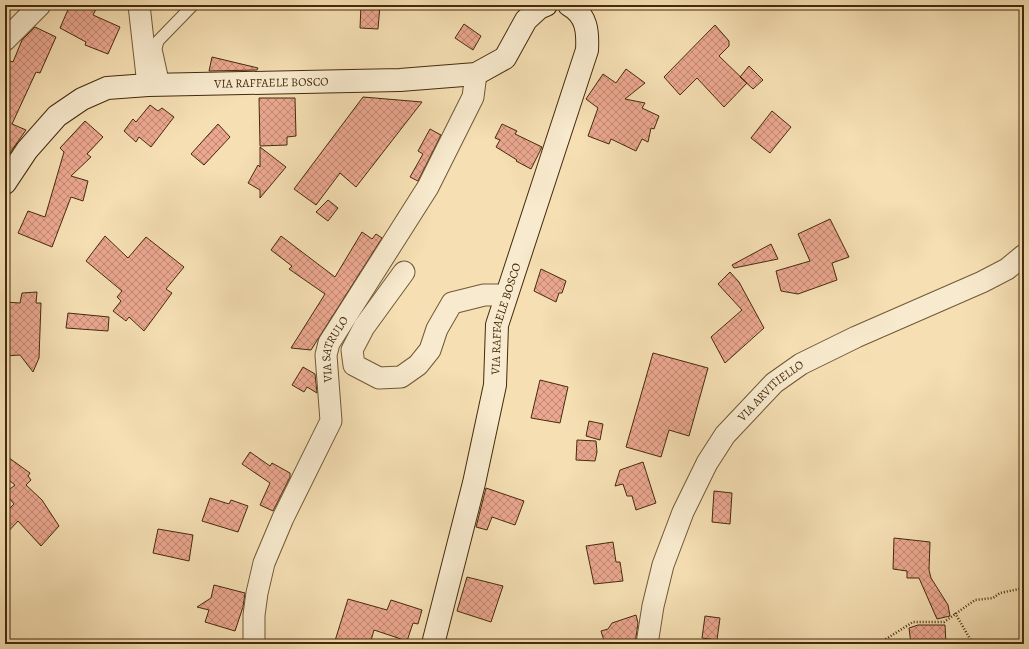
<svg xmlns="http://www.w3.org/2000/svg" width="1029" height="649" font-family="Alegreya,serif">
<style>
.building{fill:url(#building-cross-hatch);stroke:#442b0c}
.lines{fill:none;stroke-linecap:round;stroke-linejoin:round}
.lane-casing{stroke:#705836;stroke-width:13}
.street-casing{stroke:#705836;stroke-width:23}
.secondary-casing{stroke:#442b0c;stroke-width:24}
.path{stroke:#442b0c;stroke-width:2.5;stroke-dasharray:1 2;stroke-linecap:butt}
.lane{stroke:#f8eace;stroke-width:11}
.street{stroke:#f8eace;stroke-width:21}
.secondary{stroke:#f8eace;stroke-width:22}
.labels{text-anchor:middle;stroke-width:4;stroke-linejoin:round;paint-order:stroke}
.street-label{font-size:12px;fill:#442b0c;stroke:#f8eace}
</style>
<defs>
<pattern id="building-cross-hatch" width="8" height="8" patternUnits="userSpaceOnUse"><rect width="8" height="8" fill="#eba790"/><path d="M0 0l8 8M0 8l8-8" fill="none" stroke="#c08874"/></pattern>
</defs>
<rect width="100%" height="100%" fill="#f5dfb3"/>
<filter id="stains"><feTurbulence type="fractalNoise" baseFrequency=".005" numOctaves="4"/><feColorMatrix values="0 0 0 0 .2 0 0 0 0 .09 0 0 0 0 .02 0 0 0 .5 -.17"/></filter>
<radialGradient id="worn" r=".72"><stop offset=".6" stop-color="#630" stop-opacity="0"/><stop offset="1" stop-color="#630" stop-opacity=".3"/></radialGradient>
<!-- building -->
<path class="building" d="M70,5H98L93,15L120,27L108,54L85,45L86,42L60,28Z
M361,5H380L378,29L360,28Z
M464,24L481,36L473,50L455,38Z
M715,25L729,41V46L719,56L747,83L724,107L697,78L680,95L664,77Z
M35,27L56,37L40,73L36,72L12,124L26,130L5,160V70L10,61L13,62L22,40Z
M212,57L258,68L257,70L209,71Z
M749,66L763,80L753,89L740,77Z
M626,69L645,83L625,99L645,103L642,108L659,116L654,129L651,128L648,142L642,139L636,151L611,139L609,144L588,136L598,108L586,99L603,74L616,83Z
M363,97L422,102L356,187L340,173L316,205L294,189Z
M259,98H295L296,136L287,137V145L260,146Z
M150,105L158,111L162,108L174,117L151,147L139,137L136,142L124,131L133,119L136,122Z
M772,111L791,127L770,153L751,138Z
M85,121L103,137L87,154L91,157L71,176L88,181L83,201L71,197L52,247L18,233L28,211L45,217L64,152L60,148Z
M218,124L230,137L204,165L191,154Z
M502,124L517,131L515,134L542,147L531,169L516,161L517,160L496,147L500,140L495,138Z
M430,129L441,135L418,181L410,177L423,154L418,151Z
M260,147L286,167L260,198V190L248,183L258,165L260,167Z
M328,200L338,208L328,221L316,212Z
M830,219L849,257L832,263L837,280L798,294L781,291L776,271L810,261L798,234Z
M362,232L372,239L376,234L382,238L311,350L291,348L325,294L289,269L292,266L271,250L281,236L335,277Z
M105,236L128,258L146,237L184,267L166,289L172,293L144,331L129,317L126,321L113,311L121,301L117,297L122,291L86,261Z
M771,244L778,259L734,268L732,265Z
M541,269L566,281L562,293H559L556,302L534,291Z
M730,272L739,282L764,328L725,363L711,337L742,310L718,284Z
M37,292L36,303H41L39,358L33,372L20,355L5,356V302L20,303L22,293Z
M68,313L109,317L108,331L66,328Z
M653,353L708,368L689,436L669,430L661,457L626,447Z
M303,367L315,374L317,393L307,387L304,392L292,385Z
M540,380L568,387L560,423L531,418Z
M589,421L603,424L600,440L586,436Z
M577,440L596,441L597,452L595,461L576,460Z
M250,452L270,466L272,463L290,473V477L273,511L260,505L270,483L242,464Z
M5,455L30,473L28,476L31,480L26,485L42,500L59,526L41,546L18,521L5,535V513L14,504L5,493L15,485L5,477Z
M643,462L656,503L636,510L632,496H627L623,484L615,486L620,470Z
M486,488L524,501L515,525L492,517L487,530L476,527Z
M714,491L732,493L730,524L712,522Z
M210,498L229,504L231,500L248,506L238,532L202,521Z
M158,529L193,535L189,561L153,553Z
M894,538L930,542L929,570L931,578L948,605L950,616L937,619L919,578H907V571L893,569Z
M613,542L616,562H620L623,581L594,584L586,546Z
M467,577L503,586L491,622L457,611Z
M214,585L245,593L243,607L235,631L205,622L209,610L197,607L211,598Z
M348,599L387,610L391,600L422,610L418,624L413,623L407,641L374,630L370,644H334Z
M636,615L638,623L635,644H605L601,631L608,629L612,623Z
M705,616L720,618L717,640L702,638Z
M918,625H945L946,644H911L909,628Z"/>
<g class="lines">
<!-- lane casing -->
<g class="lane-casing">
<path id="lane" d="M164,85L156,49L158,41L193,5"/>
</g>
<!-- street casing -->
<g class="street-casing">
<g id="street">
<path d="M139,5L148,85"/>
<path d="M5,40L40,5"/>
<path d="M404,272L364,327L352,350L354,365L379,378L401,377L418,365L430,350L437,329L452,303L484,295H506"/>
<path id="s1" d="M254,644V615L257,593L264,563L283,518L331,421L326,355L329,343L428,187L473,97L476,74"/>
<path id="s2" d="M647,644L653,606L663,565L683,512L707,463L725,435L774,383L801,364L856,337L982,282L1007,269L1024,255"/>
</g>
</g>
<!-- secondary casing -->
<g class="secondary-casing">
<g id="secondary">
<path id="s3" d="M5,183L27,150L57,116L82,99L107,88L148,85L400,80L476,74L505,58L526,20L539,8L546,5"/>
<path id="s4" d="M433,644L474,483L495,385L497,325L587,50C588,32 587,15 569,5"/>
</g>
</g>
<!-- path -->
<path class="path" d="M955,613L973,644
M878,644L913,622H944L975,600L993,598L1000,593L1024,588"/>
<!-- lane -->
<use href="#lane" class="lane"/>
<!-- street -->
<use href="#street" class="street"/>
<!-- secondary -->
<use href="#secondary" class="secondary"/>
</g>
<g class="labels">
<!-- street labels -->
<g class="street-label">
<text dy="4" stroke="none"><textPath href="#s3" startOffset="307">VIA RAFFAELE BOSCO</textPath></text>
<text dy="4" stroke="none"><textPath href="#s4" startOffset="334">VIA RAFFAELE BOSCO</textPath></text>
<text dy="4" stroke="none"><textPath href="#s1" startOffset="313">VIA SATRULO</textPath></text>
<text dy="4" stroke="none"><textPath href="#s2" startOffset="289">VIA ARVITIELLO</textPath></text>
</g>
</g>
<!-- margin -->
<rect width="1029" height="649" fill="none" stroke="#f5dfb3" stroke-width="20"/>
<rect x="6" y="6" width="1017" height="637" fill="none" stroke="#442b0c" stroke-width="2"/>
<rect x="10" y="10" width="1009" height="629" fill="none" stroke="#442b0c"/>
<rect width="100%" height="100%" filter="url(#stains)"/>
<rect width="100%" height="100%" fill="url(#worn)"/>
</svg>
